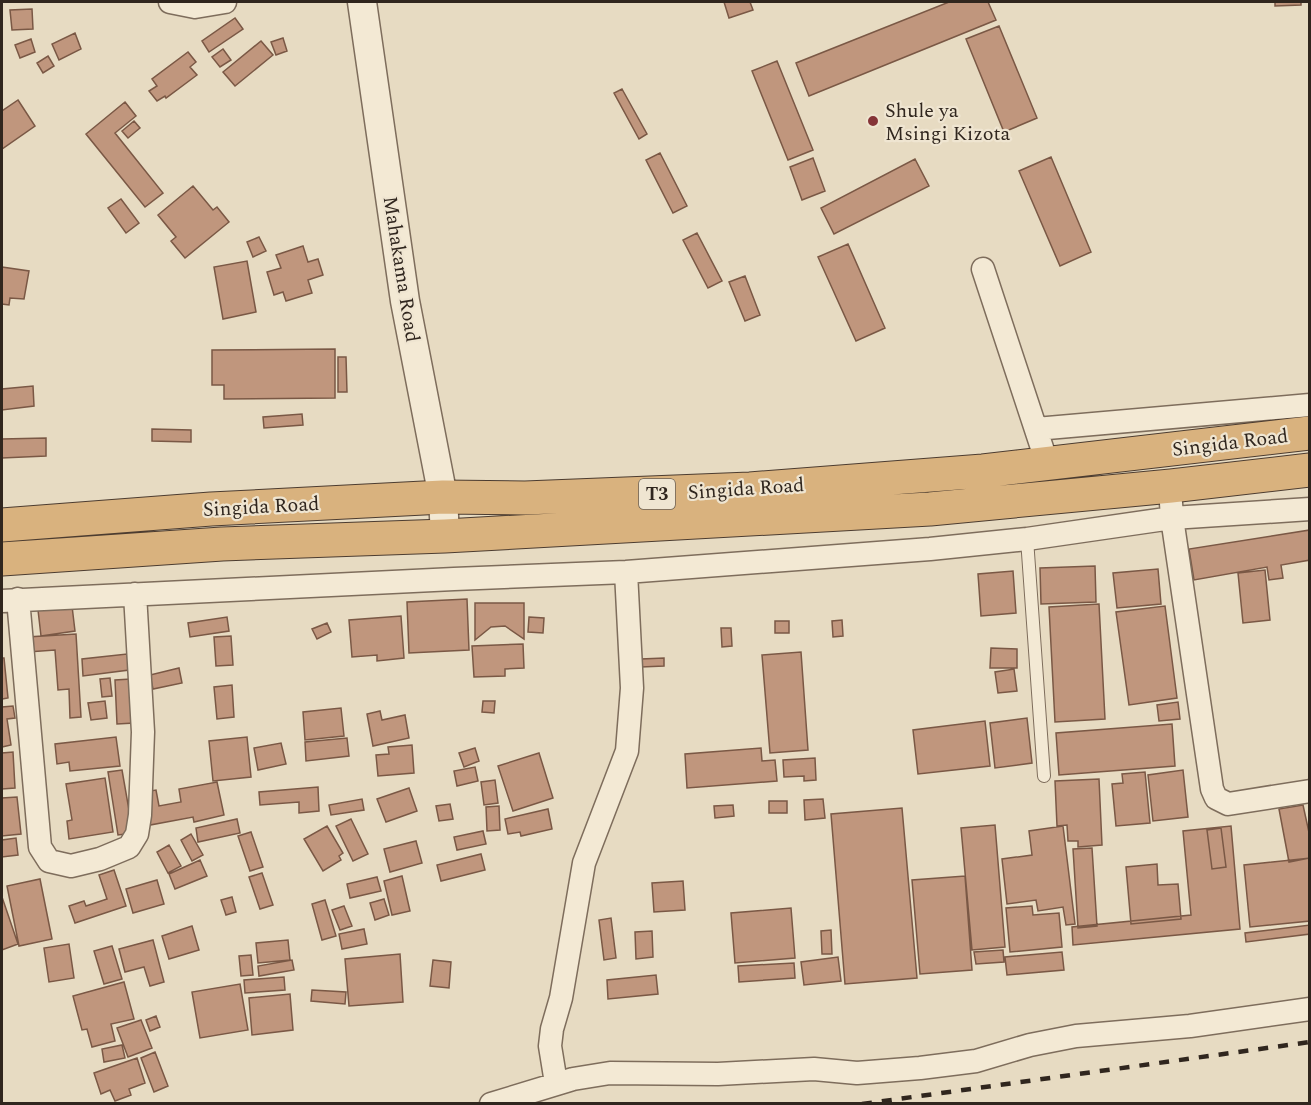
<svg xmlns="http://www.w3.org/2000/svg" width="1311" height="1105" font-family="Spectral,serif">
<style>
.building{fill:#c0967d;stroke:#7a5845;stroke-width:1.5}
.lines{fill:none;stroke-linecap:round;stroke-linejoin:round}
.service-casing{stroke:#7e6d5c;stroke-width:14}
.minor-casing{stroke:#7e6d5c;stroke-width:25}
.tertiary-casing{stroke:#7e6d5c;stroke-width:31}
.trunk-casing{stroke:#4c3c30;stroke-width:35}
.service{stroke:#f3e9d4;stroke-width:12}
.minor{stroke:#f3e9d4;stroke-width:22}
.tertiary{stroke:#f3e9d4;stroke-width:28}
.trunk{stroke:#d9b27e;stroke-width:33}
.rail{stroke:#30261e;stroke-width:4.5;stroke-dasharray:10 10;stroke-linecap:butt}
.poi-dot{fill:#853437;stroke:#efe5d1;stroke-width:2}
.labels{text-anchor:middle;stroke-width:4.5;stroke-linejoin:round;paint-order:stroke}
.shield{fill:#efe5d1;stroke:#695f54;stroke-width:1.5}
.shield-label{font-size:18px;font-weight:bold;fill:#30261e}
.poi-label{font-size:20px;fill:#30261e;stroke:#efe5d1;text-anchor:start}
.street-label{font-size:20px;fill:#30261e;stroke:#efe5d1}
</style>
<rect width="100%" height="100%" fill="#e7dbc2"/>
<!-- building -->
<path class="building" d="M724,2H750L753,10L729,18Z
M949,2H988L996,20L809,96L796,63Z
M1275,2H1301V5L1275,6Z
M32,9L33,29L12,30L10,10Z
M235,18L243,29L209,52L202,41Z
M999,26L1037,118L1004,132L966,39Z
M75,33L81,49L59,60L52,44Z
M283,38L287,51L276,55L271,42Z
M31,39L35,52L20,58L15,45Z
M261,41L273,55L235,86L223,72Z
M223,49L231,60L220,67L212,57Z
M188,52L196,62L190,67L197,75L166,98L165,96L157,101L149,91L157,86L152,79Z
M48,56L54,66L43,73L37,63Z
M777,61L813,150L788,160L752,71Z
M622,89L647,134L639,139L614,93Z
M18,100L35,126L2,149V111Z
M125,102L136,116L115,133L163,193L145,207L86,134Z
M134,121L140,128L128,138L122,131Z
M660,153L687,206L673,213L646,160Z
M1051,157L1091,252L1060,266L1019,171Z
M813,158L825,191L802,200L790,167Z
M915,159L929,186L834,234L821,208Z
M193,186L213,210L217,207L229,222L185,258L171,241L176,237L158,215Z
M121,199L139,223L126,233L108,208Z
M697,233L722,281L708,288L683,240Z
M259,237L266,251L253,257L247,242Z
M848,244L885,328L856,341L818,257Z
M303,246L308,262L318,259L323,275L308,280L312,293L286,301L283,292L274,295L267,272L281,268L276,255Z
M247,261L256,312L223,319L214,267Z
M2,267L29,271L24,299L10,298L9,305L2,304Z
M745,276L760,315L745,321L729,282Z
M335,349V398L224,399V385H212V350Z
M338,357H346L347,392H338Z
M33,386L34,406L2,410V389Z
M302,414L303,425L264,428L263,417Z
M152,429L191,430V442L152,441Z
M46,438V456L2,458V439Z
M1310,530V560L1281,565L1283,578L1269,580L1267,567L1194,580L1189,549Z
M1095,566L1096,602L1041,604L1040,568Z
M1158,569L1161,604L1117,608L1113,573Z
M1265,570L1270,620L1243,623L1238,573Z
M1013,571L1016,613L981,616L978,574Z
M467,599L469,650L409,653L407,602Z
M475,603H524V639L505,626L491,627L475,640Z
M1099,604L1105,719L1055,722L1049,607Z
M72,606L75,631L41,636L38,610Z
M1165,606L1177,698L1129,705L1116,612Z
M401,616L404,658L377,661V655L352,657L349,620Z
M227,617L229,631L190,637L188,623Z
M529,617L544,618L543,633L528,632Z
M842,620L843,636L833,637L832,621Z
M775,621H789V633H775Z
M327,623L331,632L317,639L312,629Z
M721,628H731L732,646L722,647Z
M76,634L81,717L70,718L69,689L58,690L55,650L28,652L27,637Z
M231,636L233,665L216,666L214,637Z
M523,644L524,668L505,669V676L474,677L472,646Z
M991,648L1017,649V668H990Z
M801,652L808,750L770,753L762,655Z
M127,654L129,670L83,676L82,659Z
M2,658H4L8,698L2,699Z
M664,658V666L641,667V659Z
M179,668L182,683L153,689L150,675Z
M1014,669L1017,691L998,693L995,672Z
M110,678L112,696L102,697L100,679Z
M131,679L134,723L117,724L115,680Z
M232,685L234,717L217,719L214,687Z
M105,701L107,718L91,720L88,703Z
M483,701H495L494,713L482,712Z
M1178,702L1180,719L1159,721L1157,705Z
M13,706L15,718L7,719L11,745L2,747V707Z
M341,708L344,736L305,740L303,712Z
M380,711L382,720L405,715L409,738L373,746L367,714Z
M1027,718L1032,763L995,768L990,723Z
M985,721L990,766L918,774L913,730Z
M1172,724L1175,766L1059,775L1056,733Z
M116,737L120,766L70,771L69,762L57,764L55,744Z
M247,737L251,777L213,781L209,741Z
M347,738L349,756L306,761L305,742Z
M281,743L286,764L258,770L254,748Z
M412,745L414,773L378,776L376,755L389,754L388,747Z
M475,748L479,761L464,767L459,753Z
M761,748L762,761L775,760L777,781L687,788L685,754Z
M13,752L15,788L2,789V753Z
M539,753L553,798L513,811L498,766Z
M815,758L816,780L804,781V776L784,777L783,760Z
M475,767L478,781L457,786L454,771Z
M122,770L133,833L118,835L108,772Z
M1183,770L1188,817L1153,821L1148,775Z
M1145,772L1150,823L1116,826L1112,784L1123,783L1122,774Z
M105,778L113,832L69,839L67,821L72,820L66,784Z
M1099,779L1102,845L1078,847V841H1068L1067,825L1057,826L1055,781Z
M495,780L498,803L484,805L481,782Z
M217,782L224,815L194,822L193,817L150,825L144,792L156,790L159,806L181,802L179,789Z
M318,787L319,811L299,813V802L260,805L259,792Z
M409,788L417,811L386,822L377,799Z
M17,797L21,834L2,836V798Z
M362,799L364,810L331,815L329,805Z
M823,799L825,818L805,820L804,800Z
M769,801H787V813H769Z
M450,804L453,819L439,821L436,806Z
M733,805L734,816L715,818L714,806Z
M1303,805L1310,837V858L1289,862L1279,809Z
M499,806L500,830L487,831L486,807Z
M902,808L917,978L845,984L831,814Z
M548,809L552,829L521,836L520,832L508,834L505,819Z
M237,819L240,833L198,842L196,828Z
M351,819L368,854L353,861L336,826Z
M995,825L1005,947L972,950L961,828Z
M327,826L343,853L339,856L341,860L323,871L304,839Z
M1063,826L1075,924L1066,925L1063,907L1038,911L1036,900L1007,904L1002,859L1032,855L1029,831Z
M1231,826L1240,929L1073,945L1072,927L1191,915L1183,831Z
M1221,828L1226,867L1212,869L1207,830Z
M483,831L486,844L457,850L454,837Z
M251,832L263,867L250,871L238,836Z
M191,834L203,855L192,861L181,840Z
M16,838L18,855L2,857V840Z
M416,841L422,863L390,872L384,849Z
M169,845L181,866L168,873L157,852Z
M1092,848L1097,926L1078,928L1073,849Z
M481,854L485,870L441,881L437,865Z
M1310,858V921L1250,927L1244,865Z
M200,860L207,876L175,889L169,874Z
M1157,864L1158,885L1178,884L1181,919L1131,924L1126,867Z
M114,870L126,906L75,923L69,906L84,901L86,906L107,899L99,875Z
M262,873L273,905L260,909L249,877Z
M402,876L410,911L392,915L384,881Z
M965,876L972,970L920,974L912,880Z
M377,877L381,891L350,898L347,884Z
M40,879L52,939L19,946L7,886Z
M157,880L164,904L133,913L126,889Z
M683,881L685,910L654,912L652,883Z
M2,897L18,944L2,950Z
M232,897L236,912L226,915L221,900Z
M384,899L389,915L375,920L370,903Z
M325,900L336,936L322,940L312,904Z
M344,906L352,926L340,930L332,910Z
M1032,906L1033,915L1059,913L1062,947L1010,952L1006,908Z
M791,908L795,958L735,963L731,913Z
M611,918L616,958L604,960L599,920Z
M1310,925V934L1246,942L1245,933Z
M192,926L199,950L169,959L162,936Z
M364,929L367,944L342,949L339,934Z
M831,930L832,954H822L821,931Z
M652,931L653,957L636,959L635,932Z
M153,940L164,982L150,986L144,967L125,972L119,949Z
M288,940L290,960L258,963L256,943Z
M69,944L74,978L49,982L44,948Z
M112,946L122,979L104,984L94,951Z
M1003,950L1004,962L976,964L974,952Z
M1062,952L1064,970L1007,975L1005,957Z
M400,954L403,1002L349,1006L345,959Z
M251,955L253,975L241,976L239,956Z
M838,957L841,981L804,985L801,962Z
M292,960L294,970L259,976L258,966Z
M433,960L451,962L449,988L430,986Z
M794,963L795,978L739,982L738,966Z
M656,975L658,994L608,999L607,980Z
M284,977L285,990L245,993L244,980Z
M124,982L134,1019L111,1024L115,1041L92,1047L87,1029L82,1030L73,996Z
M240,984L248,1030L200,1038L192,992Z
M312,990L346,992L345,1004L311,1001Z
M290,994L293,1030L252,1035L249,998Z
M156,1016L160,1027L150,1031L146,1020Z
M141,1020L152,1048L128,1057L117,1028Z
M122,1045L125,1058L104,1062L102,1049Z
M155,1052L168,1086L154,1092L141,1058Z
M137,1058L145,1083L129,1089L131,1095L115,1101L110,1090L101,1094L94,1073Z"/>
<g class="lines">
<!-- service casing -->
<g class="service-casing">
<path id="service" d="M1027,539L1044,776"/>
</g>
<!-- minor casing -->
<g class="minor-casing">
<path id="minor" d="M170,2L195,7L225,2
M983,269L1047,463
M1036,429L1310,405
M1171,503L1172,518L1212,789L1216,798L1228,804L1310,791
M18,599L40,847L49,861L71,866L100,859L129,847L137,834L140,815L143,732L135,594
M2,601L454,579L626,572L930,549L1027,539L1172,518L1310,509
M556,1083L550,1046L552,1029L561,998L584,863L627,751L632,688L626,572
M491,1104L573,1079L610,1073L718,1074L814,1069L857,1073L920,1068L976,1061L1030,1045L1076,1036L1190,1026L1310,1009"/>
</g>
<!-- tertiary casing -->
<g class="tertiary-casing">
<path id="tertiary" d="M362,2L405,301L443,497L445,536"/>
</g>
<!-- trunk casing -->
<g class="trunk-casing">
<path id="trunk" d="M2,525L211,509L443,497L525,498L750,489L983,471L1310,433
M2,559L222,544L445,536L930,509L1171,486L1310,470"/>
</g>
<!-- service -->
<use href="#service" class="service"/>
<!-- minor -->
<use href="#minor" class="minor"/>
<!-- tertiary -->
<use href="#tertiary" class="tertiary"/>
<!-- trunk -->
<use href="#trunk" class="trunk"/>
<!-- rail -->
<path class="rail" d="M862,1104L1310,1042"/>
</g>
<!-- markers -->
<circle class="poi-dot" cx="873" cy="121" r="6"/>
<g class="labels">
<!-- shield labels -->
<rect class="shield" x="639" y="479" width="36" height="30" rx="4.5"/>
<g class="shield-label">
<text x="657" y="500">T3</text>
</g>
<!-- poi labels -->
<g class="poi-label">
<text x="885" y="117">Shule ya<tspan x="885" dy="23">Msingi Kizota</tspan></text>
</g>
<!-- street labels -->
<g class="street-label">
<text transform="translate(402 269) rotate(81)" y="7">Mahakama Road</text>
<text transform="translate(1230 442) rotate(-7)" y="7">Singida Road</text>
<text transform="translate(746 488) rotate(-4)" y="7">Singida Road</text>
<text transform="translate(261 506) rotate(-3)" y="7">Singida Road</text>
</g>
</g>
<!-- border -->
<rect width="1311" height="1105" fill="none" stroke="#30261e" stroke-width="6"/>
</svg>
